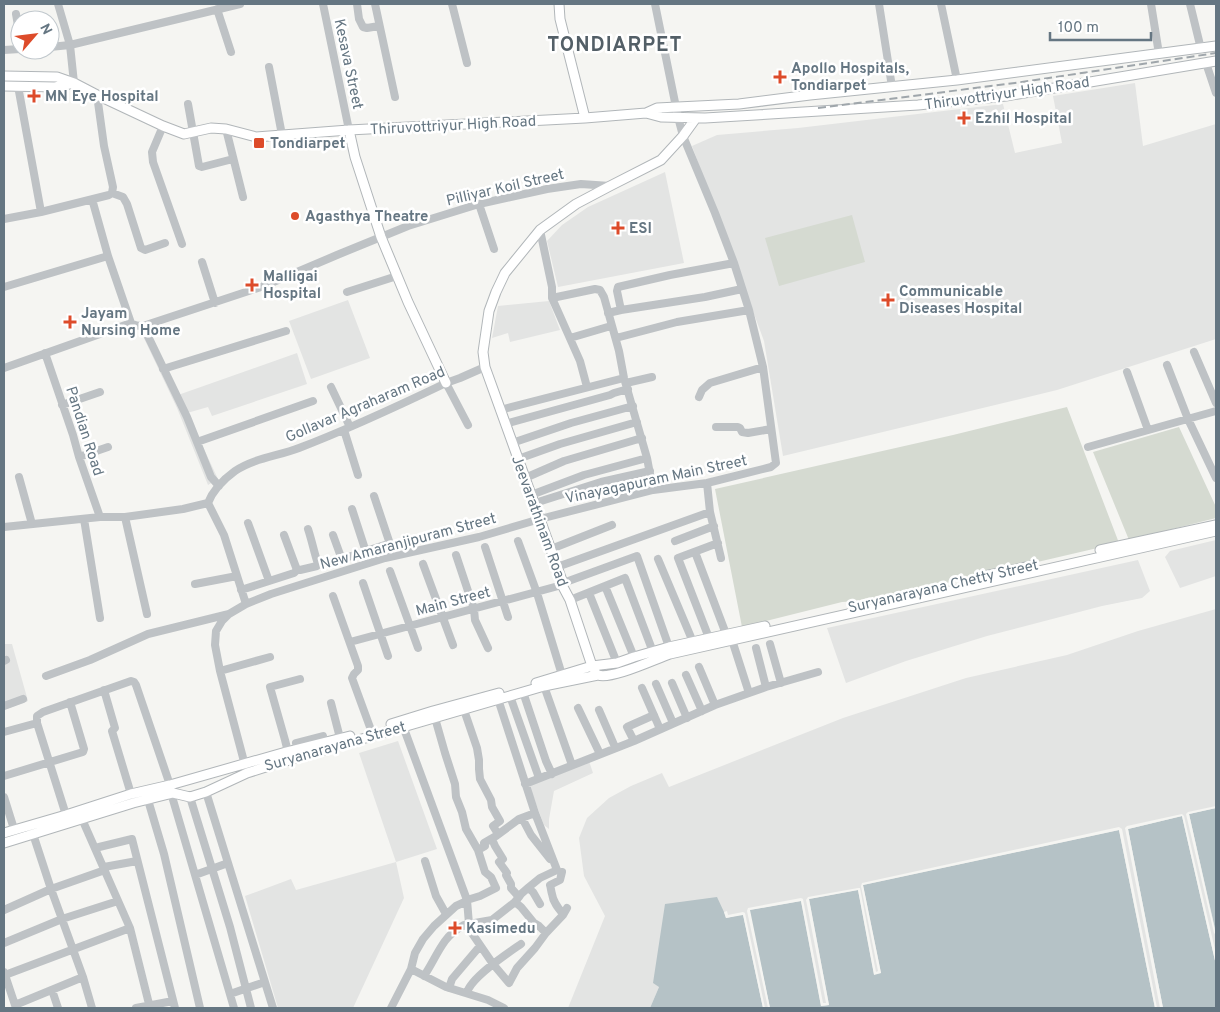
<svg xmlns="http://www.w3.org/2000/svg" width="1220" height="1012" font-family="Overpass,sans-serif">
<style>
.built{fill:#e3e4e3}
.green{fill:#d5dad1}
.water{fill:#b5c2c6}
.pier{fill:#f5f5f2}
.lines{fill:none;stroke-linecap:round;stroke-linejoin:round}
.major-casing{stroke:#b1b6b9;stroke-width:11}
.minor{stroke:#bec2c5;stroke-width:8}
.major{stroke:#fff;stroke-width:9}
.rail{stroke:#9fa6ab;stroke-width:2;stroke-dasharray:8 4;stroke-linecap:butt}
.poi-dot{fill:#dd4b2a;stroke:#fff;stroke-width:2}
.labels{text-anchor:middle;stroke-width:5;stroke-linejoin:round;paint-order:stroke}
.street-label{font-size:15px;fill:#657682;stroke:#fff}
.poi-label{font-size:15px;font-weight:bold;fill:#657682;stroke:#fff;text-anchor:start}
.district-label{font-size:20px;font-weight:bold;letter-spacing:1px;fill:#535f67;stroke:#fff}
</style>
<rect width="100%" height="100%" fill="#f5f5f2"/>
<!-- built -->
<path class="built" d="M1135,83L1143,146L1216,124V339L1057,390L783,456L764,341L692,146L717,135L798,128L1003,104L1015,153L1062,143L1053,96Z
M665,172L684,263L558,287L547,241L562,225L588,207Z
M348,300L370,358L311,379L289,321Z
M549,301L560,330L510,342L508,333L492,338L498,306Z
M149,330L178,395L297,353L307,384L212,416L208,407L187,413L218,479L208,485L177,408L141,332Z
M1216,540V576L1180,588L1165,557L1170,551Z
M1138,560L1150,591L1142,598L1102,606L987,636L906,661L846,683L827,628Z
M1216,609V808L1189,814L1216,933V965L1182,816L1128,829L1163,1008H1155L1119,830L829,1005L821,1006L749,910L770,1008H763L743,914L726,918L659,987L650,1008H568L605,916L584,876L579,838L587,818L609,798L631,786L662,773L669,787L843,718L966,678L1067,655L1138,631Z
M4,644H12L28,701L4,710Z
M398,741L437,849L396,862L404,898L353,1008H278L245,896L291,879L296,890L396,862L359,753Z
M589,761L593,773L554,791L549,819V829L544,825L529,785Z"/>
<!-- green -->
<path class="green" d="M852,215L865,262L779,286L765,238Z
M1067,407L1119,543L874,600L842,602L742,627L715,489L953,435Z
M1179,427L1216,507V518L1129,540L1093,452Z"/>
<!-- water -->
<path class="water" d="M1216,808V933L1189,814Z
M1182,816L1216,965V1008H1163L1128,829Z
M1119,830L1155,1008H770L749,910L801,901L821,1006L829,1005L809,899L858,890L874,974L881,973L863,885Z
M717,897L724,912L726,918L743,914L763,1008H650L659,987L653,983L665,904Z"/>
<!-- pier -->
<path class="pier" d="M1216,806V808L1189,814L1216,935L1214,933L1186,814L1188,812Z
M1182,814L1184,816L1216,954V965L1182,816L1128,829L1163,1008H1160L1125,828L1127,826Z
M1119,827L1122,829L1157,1008H1155L1119,830L863,885L881,973L874,975L858,890L809,899L829,1005L821,1006L801,901L750,910L770,1008H768L747,911L748,908L801,898L803,899L823,1003H826L806,900L808,897L858,888H860L876,972L878,971L861,886L862,883Z
M727,911L728,915L743,912L745,913L765,1008H763L743,915L726,918L724,912Z"/>
<g class="lines">
<!-- major casing -->
<g class="major-casing">
<path id="major" d="M559,4L560,19L585,118
M4,76L57,77L74,83L97,95L163,126L184,134L211,128L226,129L256,137L349,130L585,118L646,113L657,108L739,104L810,95L957,80L1216,46
M4,86L55,87L74,83
M646,113L661,117L705,118L918,105L1006,96L1216,61
M349,130L355,157L381,237L408,302L446,383
M1100,550L1216,525
M980,577L1031,566
M595,671L592,666L570,600L562,585L563,583L485,367L483,352L489,311L496,292L505,273L540,230L576,204L610,186L661,160L683,136L696,118
M536,683L592,666L617,663L634,657L669,647L765,626
M391,724L433,711L499,693
M4,833L66,815L131,794L170,785L286,752L350,736
M4,843L133,803L173,793L190,797L206,792L247,773L269,766L544,686L598,675C611,680 655,659 670,654L1216,531"/>
</g>
<!-- minor -->
<path class="minor" d="M58,4L70,45L74,83
M323,4L349,130
M357,4L359,19L363,27L367,28L379,26
M375,4L395,97
M452,4L467,63
M879,4L892,87
M941,4L957,80
M1151,4L1159,54
M1190,4L1201,49
M217,9L231,52
M16,14L20,37
M50,47L70,45L240,4
M4,50L20,49
M1206,63L1216,93
M269,67L282,135
M18,86L41,212
M188,104L199,166L202,167L233,159
M163,126L152,152L153,162L182,244
M226,129L243,197
M112,193L123,197L127,204L141,248L145,250L165,243
M92,199L108,256L131,323C135,326 138,326 143,326L264,286L337,255L408,226L479,204L547,189L581,184L610,186
M479,204L494,249
M4,219L41,212L109,195L112,193L113,187L104,146L97,95
M540,230L552,287V298L580,361L587,387
M202,262L215,303
M4,287L108,256
M347,292L397,276
M552,298L595,289L600,290L604,297L619,351L624,378L647,458L653,490
M621,310L617,291L618,287L670,275L734,263
M608,313L621,310L705,297L742,289
M143,326L187,417L211,477L219,486
M570,338L611,326
M616,338L677,322L749,310
M1194,352L1216,403
M45,353L73,435L79,457L100,517
M1167,365L1188,419L1216,478
M4,368L131,323
M163,369L286,331
M1127,372L1148,430
M446,383L468,425
M626,383L652,377
M331,387L350,427
M699,397L702,390L710,383L763,367
M62,405L100,392
M500,410L624,378
M505,424L610,395L614,393L628,389
M716,427H738L740,428L742,432L748,433L771,429
M344,430L358,475
M197,442L313,401
M512,443L571,423L633,406
M1088,447L1216,411
M79,457L108,447
M518,459L560,444L637,422
M19,477L32,524
M525,478L564,461L642,438
M707,483L710,512L721,558
M531,495L584,475L647,458
M208,503L224,535L246,604
M535,503L601,482L650,471
M352,509L365,549
M125,517L147,614
M84,519L100,618
M248,523L269,581
M4,527L100,517H125L183,509L208,503C213,490 224,479 235,471C254,458 279,456 299,448C349,429 398,406 446,383L460,378L485,367
M308,529C312,541 314,552 318,564
M284,535L297,570
M333,535L341,557
M518,541L537,593L562,675
M675,541L714,526
M485,547L508,617
M551,549L612,525
M695,552L726,634
M456,555L474,609L475,620L488,648
M658,559L693,642
M423,564L453,645
M557,567L710,512
M390,571L418,648
M363,583L388,656
M563,583L637,556L669,647
M195,584L237,576
M605,586L634,657
M241,590L294,573L297,570H300L317,566L318,564C324,566 337,562 341,557L345,558L364,552L365,549L369,550L388,544L389,541L374,496
M589,593L617,663
M333,596L358,666V670L354,674L352,678L371,730
M570,600L625,578L653,652
M229,614L222,621L216,631L215,645L220,671L246,769
M709,638L678,558L718,543
M732,640L749,693
M350,642L562,585
M770,644L781,683
M756,648L766,687
M4,661L6,660
M699,667L715,705
M220,671L270,657
M686,675L702,711
M46,676L90,660L148,634L229,614L246,604L271,594L385,558L479,537L540,519L653,490L707,483L771,467L776,463L763,367L749,310L734,263L715,213L683,136L678,117L655,4
M672,683L687,718
M656,684L673,723
M544,686L572,765
M642,688L660,729
M104,690L115,728L112,731L131,794
M523,692L546,761L552,774
M510,696L539,778
M331,703L340,738
M4,706L23,699
M578,708L600,754
M464,710L477,748L479,760V769L480,779L491,800L492,807L500,821L493,826L498,834
M599,710L615,747
M435,718L445,753L455,784L456,797L462,812L466,829L478,850L485,872L491,877L496,888L480,896L467,900
M403,726L467,900L469,924L467,926L493,964L509,983L517,968L535,948L546,933L563,915L567,908
M4,732L37,723
M634,741L627,727L654,715
M296,743L323,736L324,742
M286,752L287,748L285,740L270,687L300,679
M4,776L83,752L84,749L70,702
M525,784L634,741L715,705L766,687L818,672
M206,792L273,1008
M171,793L234,1008
M4,797L14,829
M190,797L230,927L251,1008
M148,800L164,854L200,1008
M66,815L37,723V716L43,712L131,681L134,682L136,685L170,785
M522,818L531,835L550,859
M82,819L130,928L150,1008
M33,834L51,889L83,977L92,1008
M492,839L495,846L503,859L499,862L507,873L506,875L511,884V888L519,897
M95,848L132,839L175,1008
M478,850L485,846L484,843L496,836L519,819L535,813
M425,861L436,896L446,914
M104,867L137,861
M562,872L560,880L550,885C551,888 551,891 552,894C553,902 558,908 563,914
M195,875L228,863
M528,888L533,892L540,904
M515,902L521,907L534,923L539,926L546,933
M4,910L51,889L105,870
M469,924L492,920L515,902L521,894L529,887L540,878L557,870L535,813L498,699
M4,943L62,919L118,901
M411,969L415,953L423,939L434,926L456,906L467,901
M4,972L16,1008
M5,975L130,928
M424,976C432,964 437,952 445,941C450,934 457,929 464,925L467,926
M449,988L452,979L480,946
M52,990L58,1008
M467,993C470,978 508,953 521,944
M230,994L265,982
M15,1005L83,977
M136,1008L173,1001
M391,1008L411,969L446,987L488,1000L504,1008"/>
<!-- major -->
<use href="#major" class="major"/>
<!-- rail -->
<path class="rail" d="M818,108L1015,83L1216,53"/>
</g>
<!-- markers -->
<g class="poi-dot">
<path d="M777.5 69.5h5v5h5v5h-5v5h-5v-5h-5v-5h5z"/>
<path d="M31.5 88.5h5v5h5v5h-5v5h-5v-5h-5v-5h5z"/>
<path d="M961.5 110.5h5v5h5v5h-5v5h-5v-5h-5v-5h5z"/>
<rect x="253" y="137" width="12" height="12" rx="2.5"/>
<circle cx="295" cy="216" r="5"/>
<path d="M615.5 220.5h5v5h5v5h-5v5h-5v-5h-5v-5h5z"/>
<path d="M249.5 277.5h5v5h5v5h-5v5h-5v-5h-5v-5h5z"/>
<path d="M885.5 292.5h5v5h5v5h-5v5h-5v-5h-5v-5h5z"/>
<path d="M67.5 314.5h5v5h5v5h-5v5h-5v-5h-5v-5h5z"/>
<path d="M452.5 920.5h5v5h5v5h-5v5h-5v-5h-5v-5h5z"/>
</g>
<g class="labels">
<!-- street labels -->
<g class="street-label">
<text transform="translate(349 64) rotate(78)" y="5">Kesava Street</text>
<text transform="translate(1007 93) rotate(-8)" y="5">Thiruvottriyur High Road</text>
<text transform="translate(453 125) rotate(-3)" y="5">Thiruvottriyur High Road</text>
<text transform="translate(505 187) rotate(-13)" y="5">Pilliyar Koil Street</text>
<text transform="translate(365 404) rotate(-23)" y="5">Gollavar Agraharam Road</text>
<text transform="translate(85 431) rotate(72)" y="5">Pandian Road</text>
<text transform="translate(656 479) rotate(-12)" y="5">Vinayagapuram Main Street</text>
<text transform="translate(540 521) rotate(70)" y="5">Jeevarathinam Road</text>
<text transform="translate(408 541) rotate(-15)" y="5">New Amaranjipuram Street</text>
<text transform="translate(943 586) rotate(-13)" y="5">Suryanarayana Chetty Street</text>
<text transform="translate(453 601) rotate(-15)" y="5">Main Street</text>
<text transform="translate(335 746) rotate(-16)" y="5">Suryanarayana Street</text>
</g>
<!-- poi labels -->
<g class="poi-label">
<text x="791" y="73">Apollo Hospitals,<tspan x="791" dy="17">Tondiarpet</tspan></text>
<text x="45" y="101">MN Eye Hospital</text>
<text x="975" y="123">Ezhil Hospital</text>
<text x="270" y="148">Tondiarpet</text>
<text x="305" y="221">Agasthya Theatre</text>
<text x="629" y="233">ESI</text>
<text x="263" y="281">Malligai<tspan x="263" dy="17">Hospital</tspan></text>
<text x="899" y="296">Communicable<tspan x="899" dy="17">Diseases Hospital</tspan></text>
<text x="81" y="318">Jayam<tspan x="81" dy="17">Nursing Home</tspan></text>
<text x="466" y="933">Kasimedu</text>
</g>
<!-- district labels -->
<g class="district-label">
<text x="615" y="51">TONDIARPET</text>
</g>
</g>
<!-- border -->
<rect width="1220" height="1012" fill="none" stroke="#657682" stroke-width="10"/>
<!-- north arrow -->
<g transform="translate(35 35) rotate(62)"><circle r="24" fill="#ffffff" stroke="#c1c8cd"/>
<path d="M0-4L9 19L0 12L-9 19Z" fill="#dd4b2a"/>
<text y="-8" font-size="14" font-weight="bold" text-anchor="middle" fill="#657682">N</text>
</g>
<!-- scale -->
<path d="M1050 32v8h101v-8" fill="none" stroke="#657682" stroke-width="2.5"/>
<text x="1058" y="32" font-size="15" fill="#657682" stroke="#ffffff" stroke-width="4" paint-order="stroke">100 m</text>
</svg>
